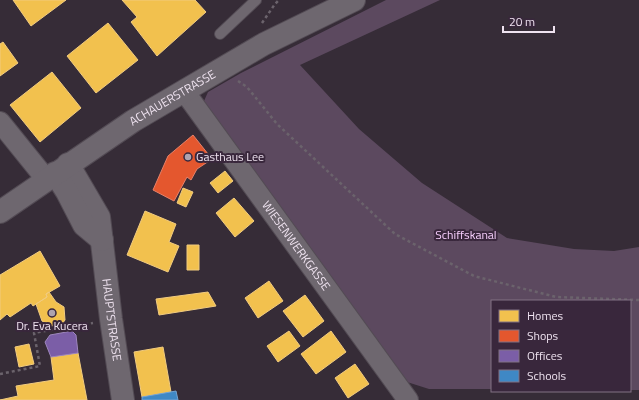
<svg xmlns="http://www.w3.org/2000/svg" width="639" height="400" font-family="'Titillium Web',sans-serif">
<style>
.green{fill:#5c495f}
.homes{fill:#f2c14e;stroke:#f1cb7f}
.shops{fill:#e4572e;stroke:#e78168}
.offices{fill:#7b5ea7;stroke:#9e86bd}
.schools{fill:#3f88c5;stroke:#74a3d2}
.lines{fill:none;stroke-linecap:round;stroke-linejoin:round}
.lane-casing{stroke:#534b54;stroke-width:12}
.street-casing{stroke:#534b54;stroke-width:22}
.secondary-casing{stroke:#534b54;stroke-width:24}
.path{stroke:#6b636c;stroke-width:2.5;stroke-dasharray:3 3;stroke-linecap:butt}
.lane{stroke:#6e676f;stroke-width:10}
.street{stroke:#6e676f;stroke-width:20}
.secondary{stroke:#6e676f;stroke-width:22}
.poi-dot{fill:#aea3af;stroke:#39273c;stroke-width:1.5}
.labels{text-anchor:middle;stroke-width:4;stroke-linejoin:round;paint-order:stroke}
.street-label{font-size:12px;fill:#efe3f0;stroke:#39273c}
.poi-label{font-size:12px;fill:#efe3f0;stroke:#39273c;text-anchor:start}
.park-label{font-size:12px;fill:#f7cefd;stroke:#39273c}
</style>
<rect width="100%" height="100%" fill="#362c37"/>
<!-- green -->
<path class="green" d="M386,0H440L300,65L359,129L422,183L507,238L574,249L614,251L639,247V390H630V301H492V389H429L407,382L397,374L204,101L208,92L241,73Z"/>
<!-- homes -->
<path class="homes" d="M13,0H66L31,26Z
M122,0H195L206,12L157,56L131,22L137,17Z
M108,23L138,60L96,93L67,56Z
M3,42L18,63L0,76V44Z
M52,72L81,108L40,142L10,105Z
M225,171L233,181L218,193L210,183Z
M183,188L193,192L186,207L177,203Z
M234,198L254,221L235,237L216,213Z
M145,211L176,224L169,242L179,246L168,272L127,255Z
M187,245H199V270H187Z
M40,251L60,286L46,294L47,297L33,306L31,303L10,317L7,314L0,320V275Z
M269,281L283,301L258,318L245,298Z
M49,292L56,302L64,307L65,320L62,324L51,326L42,321L36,304L47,297L46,294Z
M208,292L216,306L159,315L156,299Z
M305,295L324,321L303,337L283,311Z
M289,331L300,346L278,362L267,346Z
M331,331L346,352L316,374L301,354Z
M29,344L34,364L19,367L15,347Z
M163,347L171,392L142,397L134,352Z
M78,353L87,400H0L18,396L16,386L54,380L51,357Z
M355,364L369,384L348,398L335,378Z"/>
<!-- shops -->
<path class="shops" d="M193,135L212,159L197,169L191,180L187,177L174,201L153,190L168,156Z"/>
<!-- offices -->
<path class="offices" d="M72,331L76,335L78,353L51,357L45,342L50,335Z"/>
<!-- schools -->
<path class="schools" d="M176,391L178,400H142V397Z"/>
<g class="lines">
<!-- lane casing -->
<g class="lane-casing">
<path id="lane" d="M220,34L256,0"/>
</g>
<!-- street casing -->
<g class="street-casing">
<g id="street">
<path id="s1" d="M184,91L408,400"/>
<path d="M0,122L46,179"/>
</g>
</g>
<!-- secondary casing -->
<g class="secondary-casing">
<g id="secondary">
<path id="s2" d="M68,164L99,217L111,319L123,400"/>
<path d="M55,173L67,192L84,225L102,240"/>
<path id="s3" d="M0,212L133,121L184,91L264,44L354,0"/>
</g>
</g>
<!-- path -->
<path class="path" d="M262,23L275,4L279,0
M238,81L247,87L277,124L395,234L474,276L556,297L639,300
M0,374L40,366L34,333L93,323"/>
<!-- lane -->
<use href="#lane" class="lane"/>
<!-- street -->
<use href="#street" class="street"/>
<!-- secondary -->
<use href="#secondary" class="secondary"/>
</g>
<!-- markers -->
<g class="poi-dot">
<circle cx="188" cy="157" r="4"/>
<circle cx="52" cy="313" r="4"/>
</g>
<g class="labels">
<!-- street labels -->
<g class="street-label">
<text dy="4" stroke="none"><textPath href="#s3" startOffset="207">ACHAUERSTRASSE</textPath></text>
<text dy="4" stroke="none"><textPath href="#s1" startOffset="191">WIESENWERKGASSE</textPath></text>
<text dy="4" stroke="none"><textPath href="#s2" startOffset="165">HAUPTSTRASSE</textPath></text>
</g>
<!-- poi labels -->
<g class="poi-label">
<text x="196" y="161">Gasthaus Lee</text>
<text x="52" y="330" text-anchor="middle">Dr. Eva Kucera</text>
</g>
<!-- park labels -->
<g class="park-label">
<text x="466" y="239">Schiffskanal</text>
</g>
</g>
<!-- legend -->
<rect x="491" y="300" width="140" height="92" fill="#39273c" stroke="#827284"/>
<rect x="499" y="310" width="20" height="12" fill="#f2c14e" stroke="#827284"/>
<text x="527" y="320" font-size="12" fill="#efe3f0">Homes</text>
<rect x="499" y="330" width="20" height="12" fill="#e4572e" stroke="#827284"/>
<text x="527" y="340" font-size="12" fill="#efe3f0">Shops</text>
<rect x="499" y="350" width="20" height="12" fill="#7b5ea7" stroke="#827284"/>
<text x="527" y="360" font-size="12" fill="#efe3f0">Offices</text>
<rect x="499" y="370" width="20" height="12" fill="#3f88c5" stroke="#827284"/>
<text x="527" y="380" font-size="12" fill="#efe3f0">Schools</text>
<!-- scale -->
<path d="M503 26v6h51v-6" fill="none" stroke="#efe3f0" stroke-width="2"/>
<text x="509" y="26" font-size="12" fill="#efe3f0" stroke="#39273c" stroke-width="3" paint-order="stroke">20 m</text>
</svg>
